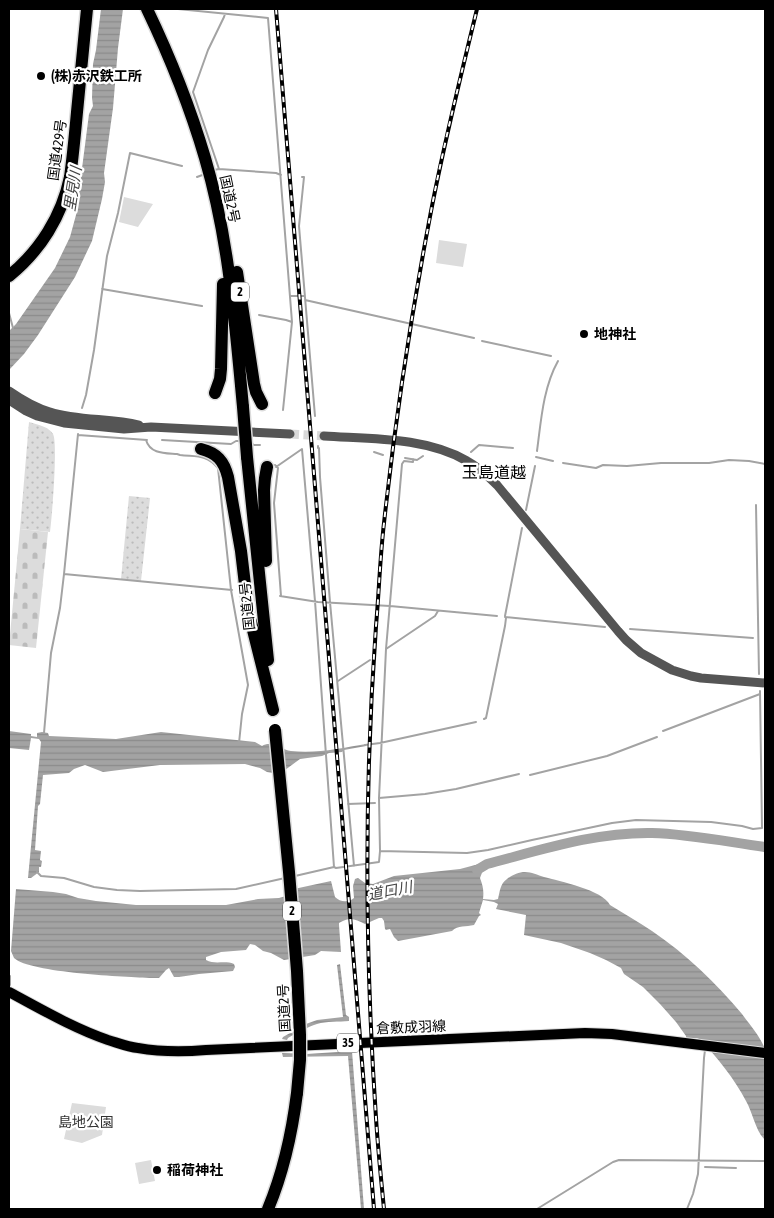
<svg xmlns="http://www.w3.org/2000/svg" width="774" height="1218" font-family="'Asap Condensed','Noto Sans JP',sans-serif">
<style>
.grass{fill:url(#grass-dots)}
.cemetery{fill:url(#cemetery-stones)}
.park{fill:#dcdcdc}
.water{fill:url(#water-rules)}
.lines{fill:none;stroke-linecap:round;stroke-linejoin:round}
.stream{stroke:#a3a3a3;stroke-width:2}
.river{stroke:#a3a3a3;stroke-width:10}
.minor-tunnel{stroke:#d9d9d9;stroke-width:9;stroke-dasharray:9 4.5;stroke-linecap:butt}
.major-casing{stroke:#dbdbdb;stroke-width:12}
.highway-casing{stroke:#dbdbdb;stroke-width:15}
.minor{stroke:#555;stroke-width:9}
.major{stroke:#000;stroke-width:10}
.highway{stroke:#000;stroke-width:12}
.rail-casing{stroke:#000;stroke-width:4}
.rail{stroke:#fff;stroke-width:2;stroke-dasharray:5.5;stroke-linecap:butt}
.highway-bridge-casing{stroke:#dbdbdb;stroke-width:15;stroke-linecap:butt}
.highway-bridge{stroke:#000;stroke-width:12}
.poi-dot{fill:#000;stroke:#fff;stroke-width:2}
.labels{text-anchor:middle;stroke-width:4.5;stroke-linejoin:round;paint-order:stroke}
.shield{fill:#fff;stroke:#4c4c4c;stroke-width:1}
.shield-label{font-size:12px;font-weight:bold;fill:#000}
.poi-label{font-size:14px;font-weight:bold;fill:#000;stroke:#fff;text-anchor:start}
.street-label{font-size:14px;fill:#000;stroke:#fff}
.park-label{font-size:14px;fill:#333;stroke:#fff}
.water-label{font-size:15px;font-style:italic;fill:#444;stroke:#fff}
.quarter-label{font-size:16px;fill:#000;stroke:#fff}
</style>
<defs>
<pattern id="grass-dots" width="8" height="8" patternUnits="userSpaceOnUse" patternTransform="scale(1.25)"><rect width="8" height="8" fill="#dcdcdc"/><path d="M2 2h.1M6 6h.1" fill="none" stroke="#bbb" stroke-width="1.8" stroke-linecap="round"/></pattern>
<pattern id="cemetery-stones" width="16" height="16" patternUnits="userSpaceOnUse" patternTransform="scale(1.25)"><rect width="16" height="16" fill="#dcdcdc"/><path d="M2 7V4a2 2 0 0 1 4 0v3zM10 15v-3a2 2 0 0 1 4 0v3z" fill="#bbb"/></pattern>
<pattern id="water-rules" width="6" height="5" patternUnits="userSpaceOnUse" patternTransform="scale(1.25)"><rect width="6" height="5" fill="#a3a3a3"/><path d="M0 2.5h6" fill="none" stroke="#8b8b8b"/></pattern>
</defs>
<rect width="100%" height="100%" fill="#fff"/>
<!-- grass -->
<path class="grass" d="M29,422C38,425 48,426 53,434C58,443 52,517 50,532L20,529Z
M129,496L150,498L141,581L121,579Z"/>
<!-- cemetery -->
<path class="cemetery" d="M20,529L48,532L36,648L9,645Z"/>
<!-- park -->
<path class="park" d="M124,197L153,204L138,227L119,222Z
M439,240L467,244L463,267L436,263Z
M72,1103L106,1107L102,1135L82,1143L64,1139Z
M151,1160L155,1181L139,1184L135,1163Z"/>
<!-- water -->
<path class="water" d="M101,9H123L118,48L113,108L104,173L105,182L102,199L92,241L75,277L38,335L24,354L9,370V331L16,324L55,268L70,237L76,215L89,114L93,106L92,98L93,64L96,50Z
M9,731L31,734V736L37,737V733L42,732L48,733L49,736L116,739L161,732L255,742L262,746C272,740 281,750 291,751C316,754 342,748 366,744V746L344,750L342,752L329,753L322,756L300,759L285,770L273,773L267,772L260,768L245,764L160,765L103,772L85,765L74,769L69,773L43,775L40,804L38,806L35,850L41,851L40,860L42,861L41,867H39V872L31,878H28L41,742L39,739L31,738L29,750L9,748Z
M486,860L490,867L483,870L480,878C483,886 484,891 483,899L494,900L498,899C500,891 500,884 507,879C512,875 519,872 525,872C531,872 538,875 544,877C559,881 603,890 610,905C624,914 639,922 652,931C686,954 716,983 742,1014C750,1025 760,1036 765,1049V1140C755,1130 753,1113 746,1101C734,1078 718,1059 701,1040L697,1038H686V1036L676,1022L660,1004L643,987L624,974L621,968L606,960L590,953L561,943L524,935L526,915L496,909L498,904L494,902L483,900L479,913L481,915L479,916L474,925C466,927 458,925 452,931L398,941L394,937L390,929L386,930L385,929L384,921L382,918H379L365,924C355,919 350,916 339,923V925L341,952L321,951L315,955L284,960L271,953L263,951L255,945L250,944L246,950L221,952L206,957V960C215,965 225,960 234,964L235,967L233,971L199,974L179,977H174L169,968L166,970L159,978H152C127,977 30,973 14,958C13,956 12,953 11,951L16,889L53,892L66,894L78,898L96,901L136,905H226L258,899L279,898L286,896L294,889L331,881L335,897C340,902 348,903 354,898L353,886L355,879L358,878L365,883L373,884L394,876L460,869L479,864Z
M340,964L346,1015L349,1017V1021C338,1022 327,1021 317,1024C307,1027 297,1033 288,1038L287,1040L282,1039L283,1037L306,1024L317,1020L343,1017L337,965Z
M352,1051L364,1209H361L348,1056L283,1057L282,1053L307,1054Z"/>
<g class="lines">
<!-- stream -->
<path class="stream" d="M178,9L268,18L292,322L283,410
M219,169L193,92L208,50L224,17L225,14
M214,170L219,169L276,173L281,175
M197,177L205,174
M302,177H304L299,226L315,416
M102,289L202,306
M290,296H305
M305,300L474,338
M9,313L13,328
M259,315L286,320L292,322
M482,341L551,356
M82,408L86,395L94,350L107,256L118,213L130,153L182,166
M78,434L64,574L232,590
M78,435L147,440
M146,440C150,454 165,453 177,454L180,455C196,457 206,454 218,468L231,590L248,685L242,714L239,743
M162,440L231,444L236,441H241
M251,443L254,445H260
M318,446V448H319L320,477L330,602L354,866
M537,451C541,421 543,388 558,361
M374,452L383,455
M471,452L479,445L513,448
M536,457L553,461
M405,458L417,460L423,456
M563,463L596,468L603,465L627,466L661,463H709L729,460L749,461L765,464
M275,465L278,468L274,503L281,596
M276,467L302,449L315,601L334,867
M756,505L759,674
M526,510L535,466
M280,596L318,602L390,606L497,616
M505,617L605,627
M630,629L753,638
M386,649L435,616L438,611
M338,681L370,660
M484,719L486,718L505,626L506,618L505,616L522,528
M663,731L760,694
M44,733L51,653L60,608L64,574
M365,745L380,743L476,722
M530,775L607,756L657,737
M379,798L425,794L456,789L519,774
M348,804L375,803
M380,851L379,798L386,649L402,464L404,461L413,462V459
M37,872L41,876L64,878L94,887L117,890L140,891L236,889L285,878
M295,876L334,867L336,868L379,862L380,851L467,853L488,850L532,840L612,823L636,820L711,822L742,826L753,829L762,828L760,691
M10,985V976
M705,1167L736,1168
M537,1209L613,1162L619,1160L765,1161
M687,1209L693,1194L698,1174L704,1058L705,1050"/>
<!-- river -->
<path class="river" d="M477,870L487,864C541,850 595,832 652,833C690,834 728,842 765,847"/>
<!-- minor-tunnel -->
<path class="minor-tunnel" d="M290,434L324,436"/>
<!-- major casing -->
<g class="major-casing">
<path id="major" d="M9,992C41,1009 73,1028 108,1040C118,1043 128,1047 138,1048C161,1052 183,1052 206,1050L585,1033L612,1034L765,1053"/>
</g>
<!-- highway casing -->
<g class="highway-casing">
<path id="highway" d="M147,9C170,57 190,107 205,158C229,239 235,323 243,407
M237,272L254,384L256,392L262,404
M9,276C40,251 62,216 70,177C73,156 75,134 77,112C80,78 84,43 87,9
M215,393L220,379L221,369L223,284
M201,449C217,453 224,461 228,477L241,551L248,610L273,710
M247,457L268,660
M266,561L264,490L265,478L267,467
M268,1209C283,1173 292,1133 297,1093"/>
</g>
<!-- minor -->
<path class="minor" d="M9,391C22,400 35,408 50,412C78,421 110,418 139,425
M9,400L26,411L37,416L64,423L124,429L151,427L290,434
M324,436C371,439 426,437 467,461C478,467 488,476 497,485L618,631L626,640L641,653L672,670L691,676L701,678L765,683"/>
<!-- major -->
<use href="#major" class="major"/>
<!-- highway -->
<use href="#highway" class="highway"/>
<!-- rail casing -->
<g class="rail-casing">
<path id="rail" d="M276,9L374,1209
M384,1209C381,1179 378,1149 376,1118C365,955 364,790 376,626C379,592 380,557 384,523C395,422 410,322 429,222C442,151 460,79 477,9"/>
</g>
<!-- rail -->
<use href="#rail" class="rail"/>
<!-- highway-bridge casing -->
<g class="highway-bridge-casing">
<path id="highway-bridge" d="M243,407L247,457
M275,730L289,872L297,971L300,1035V1060L297,1093"/>
</g>
<!-- highway-bridge -->
<use href="#highway-bridge" class="highway-bridge"/>
</g>
<!-- markers -->
<g class="poi-dot">
<circle cx="41" cy="76" r="5"/>
<circle cx="584" cy="334" r="5"/>
<circle cx="157" cy="1170" r="5"/>
</g>
<g class="labels">
<!-- shield labels -->
<g class="shield">
<rect x="231" y="282.5" width="18" height="19" rx="4"/>
<rect x="283" y="901.5" width="18" height="19" rx="4"/>
<rect x="337" y="1033.5" width="22" height="19" rx="4"/>
</g>
<g class="shield-label">
<text x="240" y="296">2</text>
<text x="292" y="915">2</text>
<text x="348" y="1047">35</text>
</g>
<!-- poi labels -->
<g class="poi-label">
<text x="51" y="81">(株)赤沢鉄工所</text>
<text x="594" y="339">地神社</text>
<text x="167" y="1175">稲荷神社</text>
</g>
<!-- street labels -->
<g class="street-label">
<text transform="translate(57 150) rotate(-82)" y="5">国道429号</text>
<text transform="translate(230 199) rotate(78)" y="5">国道2号</text>
<text transform="translate(247 606) rotate(-96)" y="5">国道2号</text>
<text transform="translate(284 1008) rotate(-93)" y="5">国道2号</text>
<text transform="translate(411 1027) rotate(-2)" y="5">倉敷成羽線</text>
</g>
<!-- park labels -->
<g class="park-label">
<text x="86" y="1127">島地公園</text>
</g>
<!-- water labels -->
<g class="water-label">
<text transform="translate(73 189) rotate(-81)" y="5">里見川</text>
<text transform="translate(390 891) rotate(-11)" y="5">道口川</text>
</g>
<!-- quarter labels -->
<g class="quarter-label">
<text x="494" y="478">玉島道越</text>
</g>
</g>
<!-- border -->
<rect width="774" height="1218" fill="none" stroke="#000000" stroke-width="20"/>
</svg>
